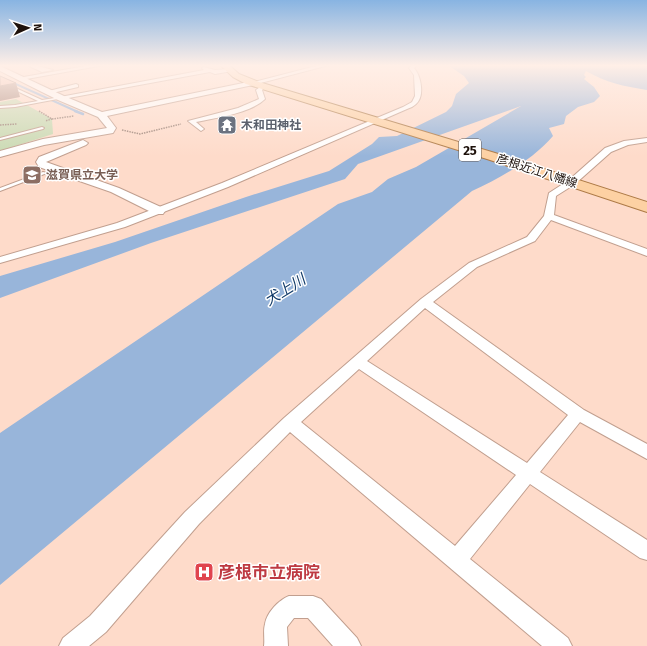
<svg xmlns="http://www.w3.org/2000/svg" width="647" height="646" font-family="'Fira Sans','Noto Sans JP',sans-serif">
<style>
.green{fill:#c9dab3}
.water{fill:#98b5da}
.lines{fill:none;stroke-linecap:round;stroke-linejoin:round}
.stream-far1{stroke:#98b5da;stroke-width:2}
.stream{stroke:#98b5da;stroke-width:2.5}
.service-casing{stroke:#c19f8f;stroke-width:2}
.minor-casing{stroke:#c19f8f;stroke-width:2}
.tertiary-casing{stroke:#c19f8f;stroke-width:2}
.primary-casing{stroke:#ad7a46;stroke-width:2}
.path{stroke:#9c8377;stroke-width:1.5;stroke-dasharray:1.5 1;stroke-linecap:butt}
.service{fill:#fff;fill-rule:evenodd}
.minor{fill:#fff;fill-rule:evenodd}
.tertiary{fill:#fff;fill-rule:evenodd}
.primary{fill:#fdd1a3;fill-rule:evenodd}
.shaded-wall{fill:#a9867a}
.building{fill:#f1bfae;stroke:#a9867a}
.labels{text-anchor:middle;stroke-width:3;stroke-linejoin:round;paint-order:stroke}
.far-worship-label{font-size:12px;font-weight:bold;fill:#5b616d;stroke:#fff;text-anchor:start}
.far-street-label{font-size:12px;fill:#1d110b;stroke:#fff}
.far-education-label{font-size:12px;font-weight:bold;fill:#785e54;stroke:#fff;text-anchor:start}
.shield{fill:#fff;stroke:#615854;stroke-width:1}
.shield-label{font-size:13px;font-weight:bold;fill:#1d110b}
.water-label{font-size:15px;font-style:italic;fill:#123b69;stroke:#fff}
.near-health-label{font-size:17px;font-weight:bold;fill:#be3a42;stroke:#fff;text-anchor:start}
</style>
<rect width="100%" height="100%" fill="#fedbca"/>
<!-- green -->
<path class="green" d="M16,99L52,119L53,134L0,151V102Z"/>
<!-- water -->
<path class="water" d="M448,65H647V90C623,86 607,83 586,71L584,75L586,77L584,79L594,87L600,96L594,102L578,107L566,116L564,124L549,128L553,136C532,160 501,178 472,191L0,585V433L338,204L372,192L388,179L416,167L521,106L358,164L345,179L151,243L0,298V276L115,242L246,197L329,171L372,144L379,137L397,136L446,112L452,106L456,94L469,83L464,76Z"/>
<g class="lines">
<!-- stream-far1 -->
<path class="stream-far1" d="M0,77L78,112"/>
<!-- stream -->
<path class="stream" d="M75,111L83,114"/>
<!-- service casing -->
<g class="service-casing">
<path id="service" d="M0,81L42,100L61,97L63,98L15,107L0,108V106L15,105L38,101L0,83Z
M42,127L44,128L43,129L0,140V138Z
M43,172L47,173L0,191V188Z"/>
</g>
<!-- minor casing -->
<g class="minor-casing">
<path id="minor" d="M27,65H34L53,70L42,72Z
M91,65H104L21,80L18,78Z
M320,65H329L253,85L250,83Z
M412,65H417L414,68C421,76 425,96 416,104C414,106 410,108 407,109L228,187L125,227L0,263V257L117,223L222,183L403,107L412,102L415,96L414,75L409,68Z
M204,67L215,70L229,69L232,71L215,74L210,72L63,99L60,97L204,70L202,68Z
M76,84L78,85V87L48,94L45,92Z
M264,84L267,86L262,90L265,99C251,113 216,118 196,122L204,129L201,131L188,121L238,108L259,99L256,90Z
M647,138V142L628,145L611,152L575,184L556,196L554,215L647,249V256L551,220L535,241L477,267L433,302L584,410L647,444V459L580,422L540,472L647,540V560L640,558L530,484L470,559L568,638L572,646H542L290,432L199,524L106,632L89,646H59L63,638L90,616L185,512L284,418L421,299L469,263L527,237L544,216L549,193L569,180L605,148L624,141ZM425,308L568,415L527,463L367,361ZM359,369L516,475L455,546L301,422Z
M289,596H313L321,599L357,638L361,646H333L308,618H294L287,627L288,646H264C265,639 263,631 265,624C267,612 279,600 289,596Z"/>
</g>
<!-- tertiary casing -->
<g class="tertiary-casing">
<path id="tertiary" d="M0,66L64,96L102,112L253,81L257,83L253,85L107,116L116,128L113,133L44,145L0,157V151L43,139L107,128L98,117L58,100L0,71Z
M83,140L88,143L86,145L46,162L119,188L163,208L165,211L163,214H155L111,192L39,167L36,162L39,157Z"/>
</g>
<!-- primary casing -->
<g class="primary-casing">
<path id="primary" d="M220,65H229L239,74L259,82L495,153L647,202V212L487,159L246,84L233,77Z"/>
</g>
<!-- path -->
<path class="path" d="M39,111L52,119L45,121
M52,119L74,116
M0,125L17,124
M122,130L140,134L181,124"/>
<!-- service -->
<use href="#service" class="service"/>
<!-- minor -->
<use href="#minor" class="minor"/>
<!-- tertiary -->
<use href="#tertiary" class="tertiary"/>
<!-- primary -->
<use href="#primary" class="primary"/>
</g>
<!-- shaded-wall -->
<path class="shaded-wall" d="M16,83L20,97L0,101V86Z"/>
<!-- building -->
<path class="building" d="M0,76L16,83L0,86Z"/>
<!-- sky -->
<linearGradient id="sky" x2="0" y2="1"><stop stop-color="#88b4e2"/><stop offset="0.42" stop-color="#ffefe7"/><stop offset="1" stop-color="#ffefe7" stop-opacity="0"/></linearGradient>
<rect width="647" height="156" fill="url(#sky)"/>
<!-- icons -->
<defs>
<g id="temple-square" transform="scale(1)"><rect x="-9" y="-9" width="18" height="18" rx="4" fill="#6b7280" stroke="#fff"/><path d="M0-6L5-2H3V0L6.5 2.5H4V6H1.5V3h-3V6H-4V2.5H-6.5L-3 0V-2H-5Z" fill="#fff"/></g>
<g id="university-square" transform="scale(1)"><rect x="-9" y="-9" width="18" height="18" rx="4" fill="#8d6e63" stroke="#fff"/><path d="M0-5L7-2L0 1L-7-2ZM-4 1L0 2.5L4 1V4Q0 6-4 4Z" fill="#fff"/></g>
<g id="hospital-square" transform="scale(1)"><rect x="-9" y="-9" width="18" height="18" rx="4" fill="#e0444e" stroke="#fff"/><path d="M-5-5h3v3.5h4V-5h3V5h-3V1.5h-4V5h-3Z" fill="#fff"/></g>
</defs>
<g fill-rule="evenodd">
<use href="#temple-square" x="227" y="125"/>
<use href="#university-square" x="32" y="175"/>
<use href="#hospital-square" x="204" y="572"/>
</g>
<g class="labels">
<!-- far-worship labels -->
<g class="far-worship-label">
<text x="241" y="129">木和田神社</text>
</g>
<!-- far-street labels -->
<g class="far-street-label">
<text transform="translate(537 171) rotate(18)" y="4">彦根近江八幡線</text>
</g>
<!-- far-education labels -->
<g class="far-education-label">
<text x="46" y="179">滋賀県立大学</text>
</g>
<!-- shield labels -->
<rect class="shield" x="459" y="139" width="22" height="22" rx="3"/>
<g class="shield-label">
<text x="470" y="155">25</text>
</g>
<!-- water labels -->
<g class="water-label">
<text transform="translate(285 290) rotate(-32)" y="5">犬上川</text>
</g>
<!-- near-health labels -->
<g class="near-health-label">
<text x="218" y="578">彦根市立病院</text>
</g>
</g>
<!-- north arrow -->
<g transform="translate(28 28) rotate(87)" stroke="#ffffff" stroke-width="3" paint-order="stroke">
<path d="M0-3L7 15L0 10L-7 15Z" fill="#1d110b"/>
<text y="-6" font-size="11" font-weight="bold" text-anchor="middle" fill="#1d110b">N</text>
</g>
</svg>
